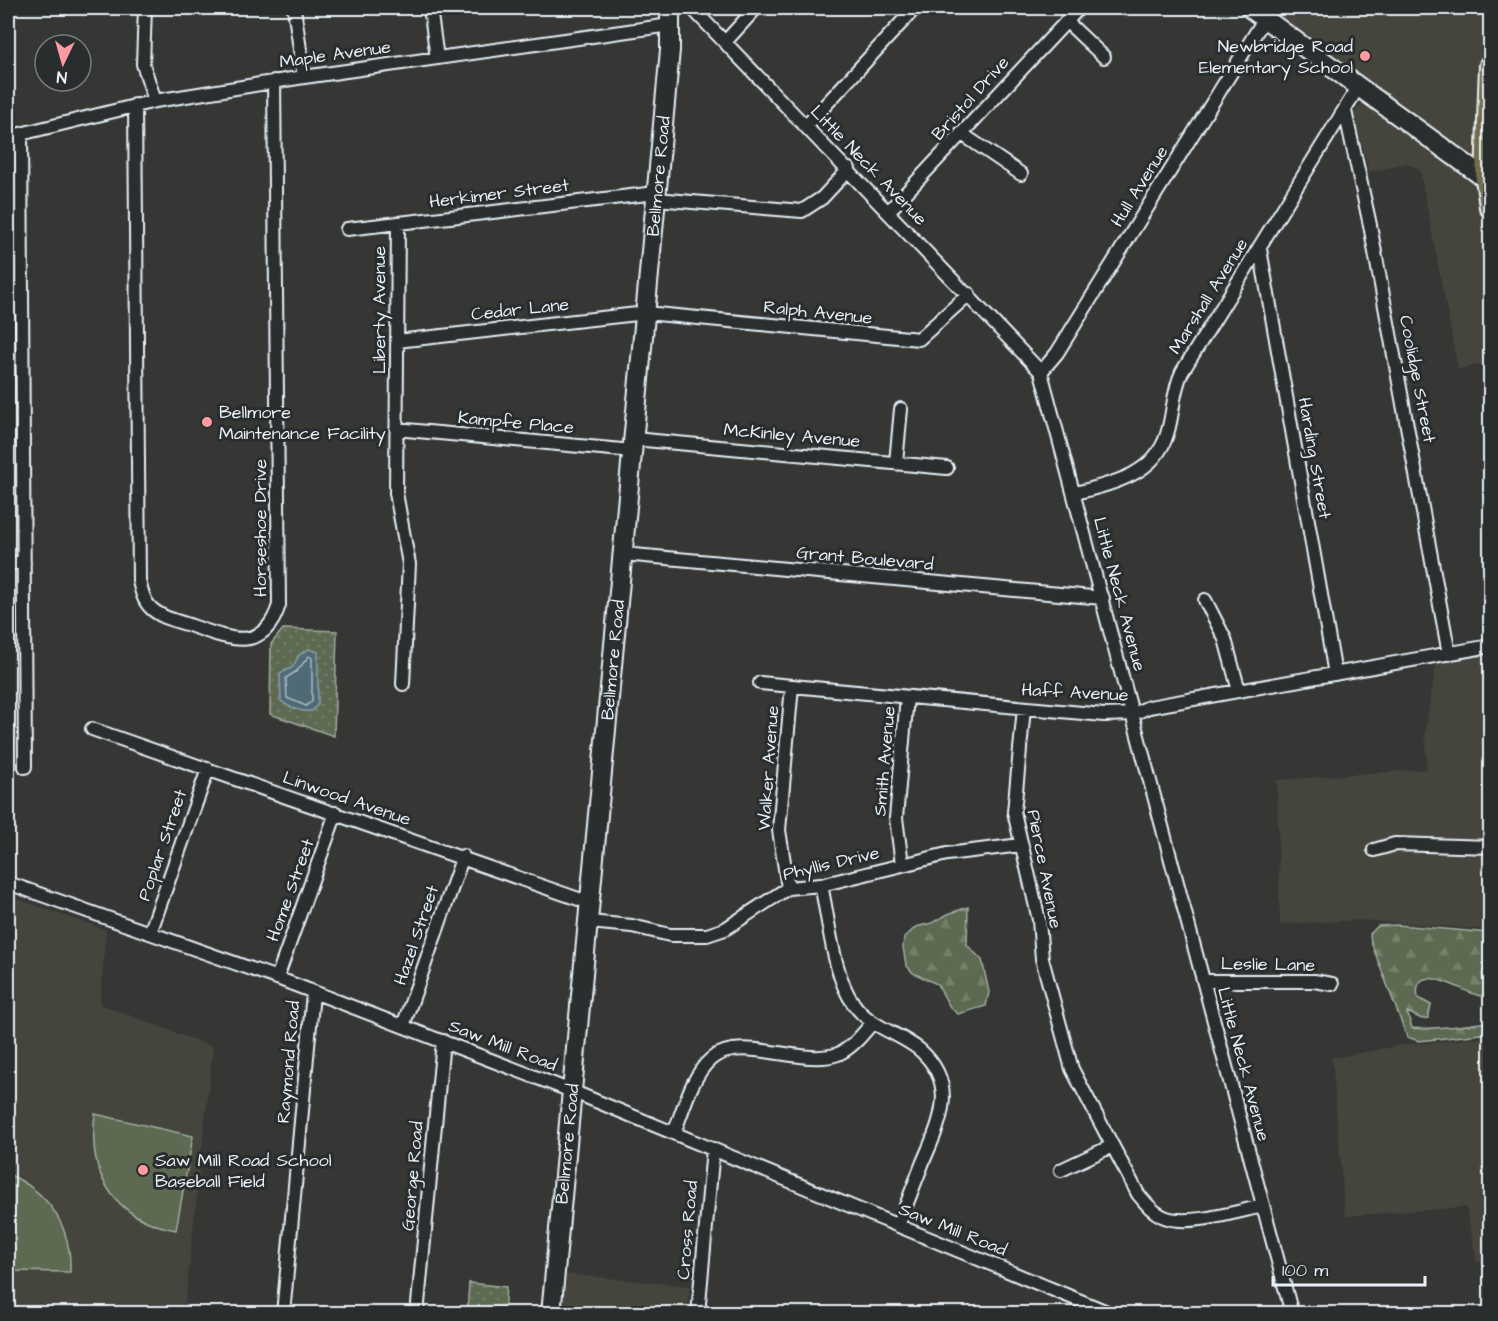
<svg xmlns="http://www.w3.org/2000/svg" width="1498" height="1321" font-family="'Architects Daughter',sans-serif">
<style>
.built{fill:#45443d}
.grass{fill:url(#grass-dots);stroke:#a2aea4;stroke-width:1.5}
.forest{fill:url(#forest-firs);stroke:#a2aea4;stroke-width:1.5}
.pitch{fill:#5d6a51;stroke:#a2aea4;stroke-width:1.5}
.water{fill:#4f6974;stroke:#8c9fa9;stroke-width:1.5}
.lines{fill:none;stroke-linecap:round;stroke-linejoin:round}
.shore{stroke:#abbbc3;stroke-width:1.5}
.minor-casing{stroke:#e8f1f8;stroke-width:16}
.secondary-casing{stroke:#e8f1f8;stroke-width:22}
.primary-casing{stroke:#e8f1f8;stroke-width:24}
.minor{stroke:#2a2d2e;stroke-width:12}
.secondary{stroke:#2a2d2e;stroke-width:18}
.primary{stroke:#726c4b;stroke-width:20}
.poi-dot{fill:#ff9aa2;stroke:#2a2d2e;stroke-width:2}
.labels{text-anchor:middle;stroke-width:6;stroke-linejoin:round;paint-order:stroke}
.poi-label{font-size:18px;fill:#e8f1f8;stroke:#2a2d2e;text-anchor:start}
.street-label{font-size:18px;fill:#e8f1f8;stroke:#2a2d2e}
</style>
<defs>
<pattern id="grass-dots" width="8" height="8" patternUnits="userSpaceOnUse" patternTransform="scale(1.5)"><rect width="8" height="8" fill="#5d6a51"/><path d="M2 2h.1M6 6h.1" fill="none" stroke="#74806b" stroke-width="1.8" stroke-linecap="round"/></pattern>
<pattern id="forest-firs" width="22" height="20" patternUnits="userSpaceOnUse" patternTransform="scale(1.5)"><rect width="22" height="20" fill="#5d6a51"/><path d="M5 1l3.5 6h-7zM16 11l3.5 6h-7z" fill="#74806b"/></pattern>
</defs>
<rect width="100%" height="100%" fill="#363735"/>
<filter id="ink" filterUnits="userSpaceOnUse"><feTurbulence type="fractalNoise" baseFrequency=".0167" numOctaves="2"/><feDisplacementMap in="SourceGraphic" scale="12" xChannelSelector="R" yChannelSelector="G"/><feConvolveMatrix kernelMatrix="1 2 1 2 8 2 1 2 1" color-interpolation-filters="sRGB"/></filter>
<g filter="url(#ink)">
<!-- built -->
<path class="built" d="M1265,8H1490V362L1458,369L1420,170L1407,163L1369,172L1354,113L1376,87Z
M1490,648V930L1360,920L1280,924L1277,780L1427,769L1425,733L1437,658Z
M8,896L106,930L100,1004L213,1047L184,1313L8,1314Z
M1490,1037V1262H1477L1466,1207L1345,1216L1332,1058L1403,1045Z
M555,1273L690,1286L687,1313L551,1314Z"/>
<!-- grass -->
<path class="grass" d="M283,629L337,631L334,736L270,714L271,644Z
M469,1283L506,1287L504,1313H467Z"/>
<!-- forest -->
<path class="forest" d="M968,907L967,945L982,960L989,992L986,1006L958,1014L950,1007L937,984L913,973L906,965L903,947L904,938L916,927L932,923L948,914Z
M1398,925L1490,933V956L1482,974L1485,992L1481,996C1467,995 1411,956 1418,998L1431,1005L1428,1018L1422,1019L1407,1012L1412,1028C1421,1030 1479,1025 1488,1021V1007H1490V1033L1419,1041L1407,1037L1371,942L1370,934L1378,926Z"/>
<!-- pitch -->
<path class="pitch" d="M95,1114L193,1136L176,1230C114,1219 87,1175 95,1114Z
M8,1174C49,1192 72,1227 70,1272L8,1271Z"/>
<!-- water -->
<path class="water" d="M309,649L318,652V704L312,711C301,712 290,708 281,701L280,674L293,667L299,655Z"/>
<g class="lines">
<!-- shore -->
<path class="shore" d="M309,656L312,658V701L306,706L287,698L286,678L297,671Z"/>
<!-- minor casing -->
<g class="minor-casing">
<path id="minor" d="M145,8L143,64L155,101
M294,8L304,77
M430,8L437,58
M692,8L1041,372L1292,1314
M1066,21L1104,57
M726,41L756,8
M135,105L139,581C141,589 143,600 150,607C160,618 178,621 192,626C229,639 264,654 279,605L274,81
M1345,111L1370,225L1449,654
M807,125L915,8
M21,134L25,767
M962,134L1021,174
M8,137L155,101L304,77L670,25
M656,199L802,211L822,198L849,169
M888,212L1079,8
M398,223L396,493L409,564L403,684
M347,229L656,193
M1260,249L1335,674
M8,308H22
M397,341L646,313L919,339L969,294
M1041,372L1057,353L1265,18
M396,429L633,451
M634,439L947,468
M896,463L901,409
M1075,493C1111,484 1155,475 1167,434C1174,413 1172,393 1182,372L1359,86
M623,554L1103,598
M8,563H24
M1205,600L1225,639L1239,691
M760,683L1104,715L1133,714L1149,707L1490,646
M1024,708L1014,812L1039,920L1042,959L1072,1069L1138,1194C1145,1202 1151,1211 1162,1216C1185,1228 1238,1211 1263,1206
M92,729L590,903
M1374,850L1395,844L1490,847
M902,864L896,818L907,697
M8,883L277,978L574,1092L1112,1314
M821,885C829,920 833,975 853,1003C870,1028 898,1032 920,1050C959,1085 940,1122 923,1162C915,1183 906,1205 898,1226
M788,888L779,830L792,686
M589,922L632,926L670,935H707L725,929L788,888L821,885L947,854L1021,845
M150,933L208,769
M277,978L336,813
M1204,981H1314L1332,984
M403,1026L463,856
M674,1133C683,1110 692,1075 711,1059C741,1034 802,1067 838,1054C852,1048 862,1035 872,1023
M1061,1170L1112,1146
M283,1314L313,993
M417,1314L443,1041
M698,1314L713,1149"/>
</g>
<!-- secondary casing -->
<g class="secondary-casing">
<g id="secondary">
<path d="M1250,8L1490,182"/>
<path id="s1" d="M551,1314L670,50V8"/>
</g>
</g>
<!-- primary casing -->
<g class="primary-casing">
<path id="primary" d="M1490,65L1486,178L1490,207"/>
</g>
<!-- minor -->
<use href="#minor" class="minor"/>
<!-- secondary -->
<use href="#secondary" class="secondary"/>
<!-- primary -->
<use href="#primary" class="primary"/>
</g>
</g>
<!-- markers -->
<g class="poi-dot">
<circle cx="1365" cy="56" r="6"/>
<circle cx="207" cy="422" r="6"/>
<circle cx="143" cy="1170" r="6"/>
</g>
<g class="labels">
<!-- poi labels -->
<g class="poi-label">
<text x="1353" y="52" text-anchor="end">Newbridge Road<tspan x="1353" dy="21">Elementary School</tspan></text>
<text x="219" y="418">Bellmore<tspan x="219" dy="21">Maintenance Facility</tspan></text>
<text x="155" y="1166">Saw Mill Road School<tspan x="155" dy="21">Baseball Field</tspan></text>
</g>
<!-- street labels -->
<g class="street-label">
<text transform="translate(335 54) rotate(-8)" y="6">Maple Avenue</text>
<text transform="translate(970 98) rotate(-48)" y="6">Bristol Drive</text>
<text transform="translate(869 165) rotate(46)" y="6">Little Neck Avenue</text>
<text dy="6" stroke="none"><textPath href="#s1" startOffset="1143">Bellmore Road</textPath></text>
<text transform="translate(1139 186) rotate(-58)" y="6">Hull Avenue</text>
<text transform="translate(499 193) rotate(-7)" y="6">Herkimer Street</text>
<text transform="translate(1208 296) rotate(-58)" y="6">Marshall Avenue</text>
<text transform="translate(520 309) rotate(-6)" y="6">Cedar Lane</text>
<text transform="translate(379 310) rotate(-90)" y="6">Liberty Avenue</text>
<text transform="translate(818 312) rotate(6)" y="6">Ralph Avenue</text>
<text transform="translate(1418 379) rotate(79)" y="6">Coolidge Street</text>
<text transform="translate(516 422) rotate(5)" y="6">Kampfe Place</text>
<text transform="translate(792 435) rotate(5)" y="6">McKinley Avenue</text>
<text transform="translate(1315 458) rotate(80)" y="6">Harding Street</text>
<text transform="translate(260 528) rotate(-90)" y="6">Horseshoe Drive</text>
<text transform="translate(865 558) rotate(5)" y="6">Grant Boulevard</text>
<text transform="translate(1120 594) rotate(75)" y="6">Little Neck Avenue</text>
<text dy="6" stroke="none"><textPath href="#s1" startOffset="657">Bellmore Road</textPath></text>
<text transform="translate(1075 692) rotate(3)" y="6">Haff Avenue</text>
<text transform="translate(884 761) rotate(-85)" y="6">Smith Avenue</text>
<text transform="translate(768 768) rotate(-86)" y="6">Walker Avenue</text>
<text transform="translate(347 798) rotate(19)" y="6">Linwood Avenue</text>
<text transform="translate(162 845) rotate(-71)" y="6">Poplar Street</text>
<text transform="translate(831 863) rotate(-13)" y="6">Phyllis Drive</text>
<text transform="translate(1045 869) rotate(79)" y="6">Pierce Avenue</text>
<text transform="translate(290 890) rotate(-70)" y="6">Home Street</text>
<text transform="translate(416 935) rotate(-71)" y="6">Hazel Street</text>
<text transform="translate(1268 964) rotate(1)" y="6">Leslie Lane</text>
<text transform="translate(503 1045) rotate(21)" y="6">Saw Mill Road</text>
<text transform="translate(288 1062) rotate(-85)" y="6">Raymond Road</text>
<text transform="translate(1244 1064) rotate(75)" y="6">Little Neck Avenue</text>
<text dy="6" stroke="none"><textPath href="#s1" startOffset="171">Bellmore Road</textPath></text>
<text transform="translate(412 1176) rotate(-85)" y="6">George Road</text>
<text transform="translate(953 1229) rotate(22)" y="6">Saw Mill Road</text>
<text transform="translate(687 1230) rotate(-85)" y="6">Cross Road</text>
</g>
</g>
<!-- margin -->
<rect width="1498" height="1321" fill="none" stroke="#2a2d2e" stroke-width="30"/>
<rect x="15" y="15" width="1468" height="1291" fill="none" stroke="#e8f1f8" stroke-width="2" filter="url(#ink)"/>
<!-- north arrow -->
<g transform="translate(63 63) rotate(185)"><circle r="28" fill="#2a2d2e" stroke="#767b7f" stroke-width="1.5"/>
<path d="M0-4.5L10 22L0 15L-10 22Z" fill="#ff9aa2"/>
<text y="-9" font-size="16" font-weight="bold" text-anchor="middle" fill="#e8f1f8">N</text>
</g>
<!-- scale -->
<path d="M1273 1276v9h152v-9" fill="none" stroke="#e8f1f8" stroke-width="3"/>
<text x="1282" y="1276" font-size="18" fill="#e8f1f8" stroke="#2a2d2e" stroke-width="4.5" paint-order="stroke">100 m</text>
</svg>
